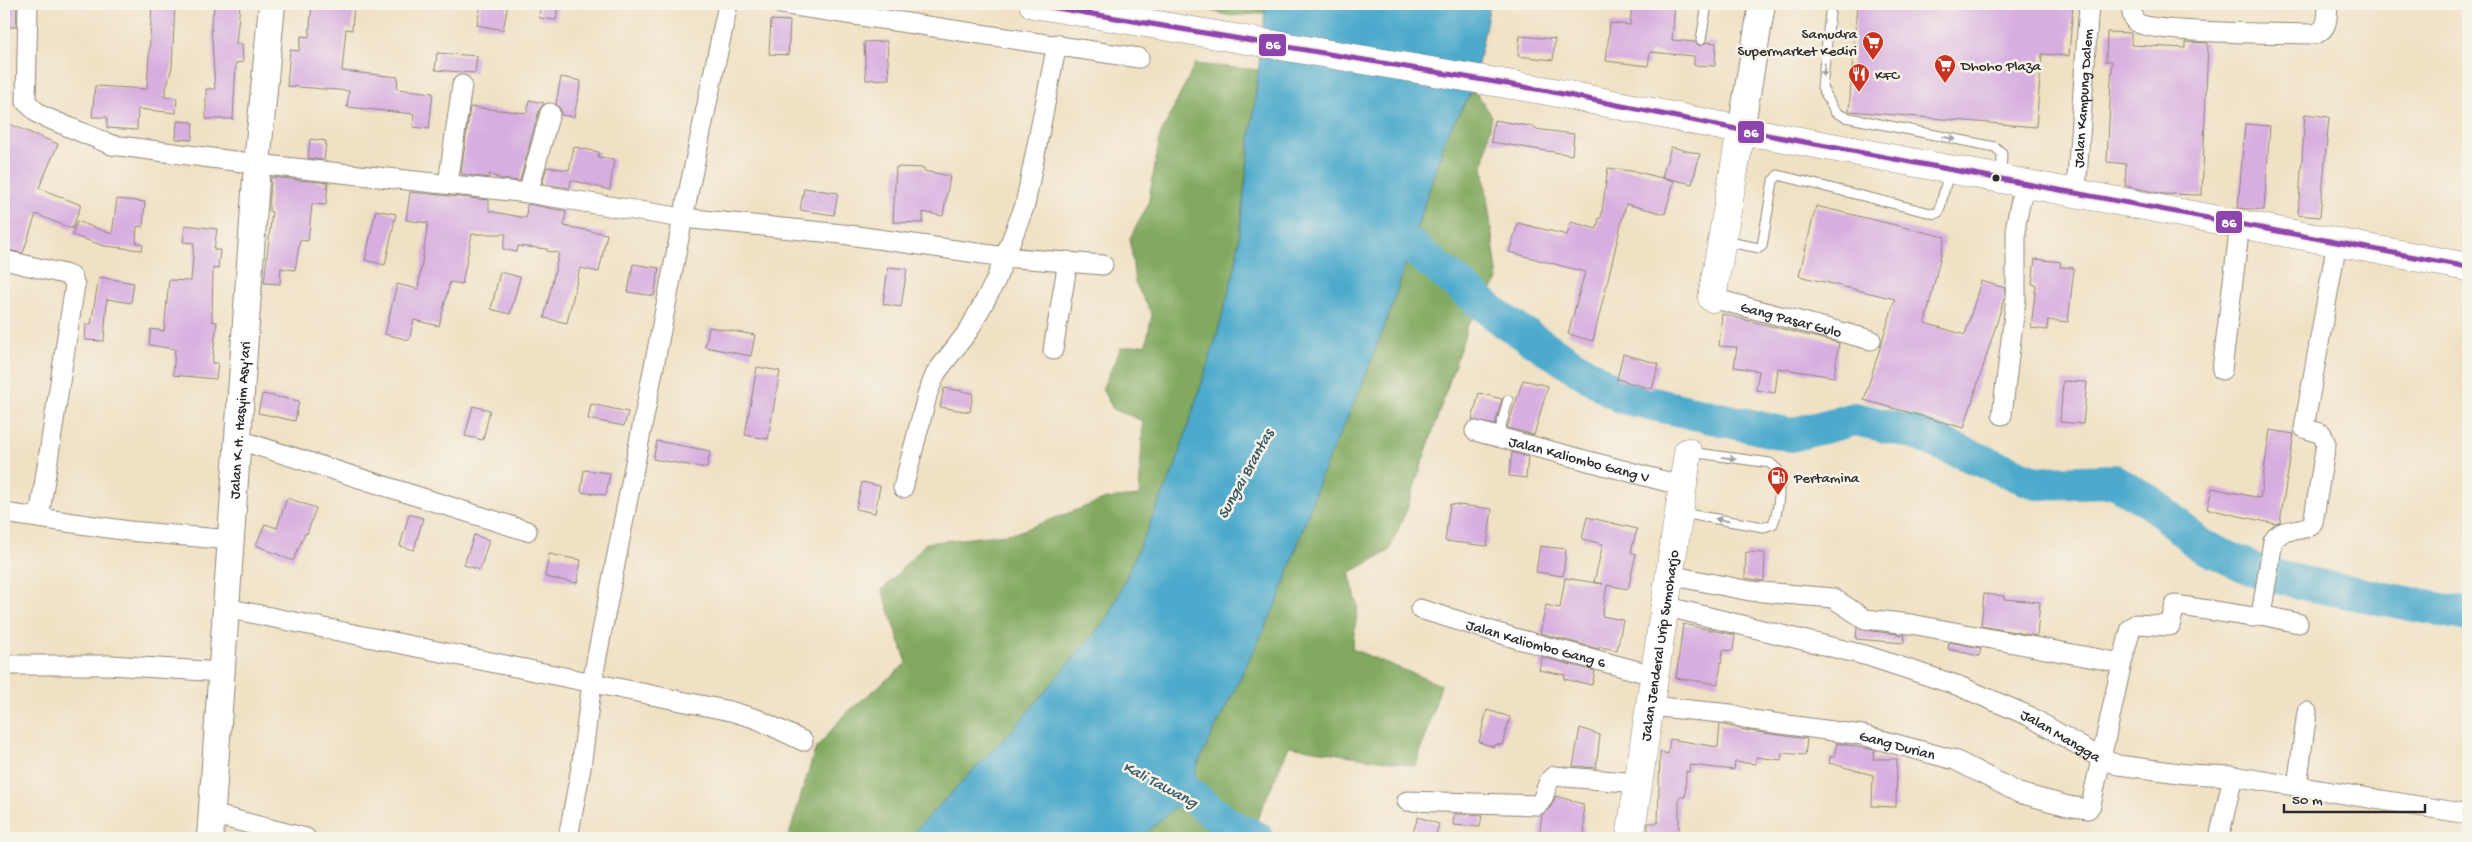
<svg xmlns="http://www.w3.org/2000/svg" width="2472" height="842" font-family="'Gochi Hand',sans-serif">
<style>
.forest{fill:#81a95f;stroke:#566a45}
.water{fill:#4daacc;stroke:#3c6a7c}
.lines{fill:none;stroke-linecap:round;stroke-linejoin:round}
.river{stroke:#4daacc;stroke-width:34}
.building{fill:#d7aee0}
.lane-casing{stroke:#8e8678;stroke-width:11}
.street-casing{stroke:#8e8678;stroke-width:21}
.secondary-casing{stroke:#8e8678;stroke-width:28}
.primary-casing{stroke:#8e8678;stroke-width:29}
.highway-casing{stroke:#8e8678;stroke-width:29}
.lane{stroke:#fff;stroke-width:9}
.street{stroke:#fff;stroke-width:19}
.secondary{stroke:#fff;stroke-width:26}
.primary{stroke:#fff;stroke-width:28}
.highway{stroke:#fff;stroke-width:28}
.bus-1-casing{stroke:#f7f3e8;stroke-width:9}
.bus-1{stroke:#8e44ad;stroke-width:5}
.oneway{fill:#a0a0a0}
.bus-dot{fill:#2b2b2b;stroke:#f7f3e8;stroke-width:2}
.labels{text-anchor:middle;stroke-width:5;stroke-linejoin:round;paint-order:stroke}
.poi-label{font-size:15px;fill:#2b2b2b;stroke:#f7f3e8;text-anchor:start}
.street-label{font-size:15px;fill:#2b2b2b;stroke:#f7f3e8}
.water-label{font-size:16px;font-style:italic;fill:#375763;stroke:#f7f3e8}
.line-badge{stroke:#f7f3e8;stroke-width:2}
.badge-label{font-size:14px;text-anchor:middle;font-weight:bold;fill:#fff}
</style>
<rect width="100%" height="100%" fill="#f7f3e8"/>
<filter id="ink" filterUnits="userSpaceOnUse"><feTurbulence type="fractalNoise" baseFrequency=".02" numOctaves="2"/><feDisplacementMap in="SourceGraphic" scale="10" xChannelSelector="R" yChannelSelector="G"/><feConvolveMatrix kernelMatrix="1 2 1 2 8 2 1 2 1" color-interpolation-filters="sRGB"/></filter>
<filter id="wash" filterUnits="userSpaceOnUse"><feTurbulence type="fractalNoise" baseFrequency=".0096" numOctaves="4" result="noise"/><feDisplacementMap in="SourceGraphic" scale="20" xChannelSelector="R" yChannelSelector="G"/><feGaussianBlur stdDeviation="1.12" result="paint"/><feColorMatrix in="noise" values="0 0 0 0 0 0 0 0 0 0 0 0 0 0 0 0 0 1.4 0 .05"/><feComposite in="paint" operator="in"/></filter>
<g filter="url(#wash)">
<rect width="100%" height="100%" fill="#f0e1c4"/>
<!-- forest -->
<path class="forest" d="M1185,4H1266L1265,13L1231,16Z
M1195,64L1258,70L1236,264L1217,335L1175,467L1109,616L1015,727L908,838H788L815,750L844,715L907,663L882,590L926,543L1015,533L1106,499L1139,496L1143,421L1113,409L1102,389L1121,348L1146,344L1152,314L1135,283L1130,238L1148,205L1160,136Z
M1473,89L1492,116L1483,167L1498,280L1468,325L1407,509L1389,551L1349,573L1358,606L1352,649L1441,685L1416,766L1289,746L1249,838H1140L1198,763L1278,601L1320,478L1362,385L1393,303L1446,136Z"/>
<!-- water -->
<path class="water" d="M1266,4H1490L1473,89L1446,136L1393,303L1362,385L1320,478L1278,601L1198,763L1189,794L1141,838H908L1015,727L1109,616L1175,467L1217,335L1236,264Z"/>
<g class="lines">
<!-- river -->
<path class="river" d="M1371,225L1412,247L1504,321L1622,397L1791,435L1855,419L1912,432L2037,483L2114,481L2152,503L2200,545L2264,574L2303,583L2468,615
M1148,775L1189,794L1232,827L1257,838"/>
</g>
<g id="blocks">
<!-- building -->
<path class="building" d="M152,4H175L172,67L164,97L177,98L176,113L138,109L137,130L107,128V117H92L95,86L147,89Z
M215,4H240L236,44H242L243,62L236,63L233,119H206V89H215L211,24Z
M312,4H354L352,30L346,29L342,71L398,77L397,89L433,93L429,129L413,127L414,114L347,107L349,91L287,86L290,50L299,51L301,36L309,37Z
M481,4H508L503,30L477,25Z
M541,4H558L556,20L539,18Z
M1632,4H1675L1672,40L1695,42L1700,46L1707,42L1716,43L1715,66L1694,65V56L1650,52L1648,66L1606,61L1610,23L1630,25Z
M1857,4H2073L2069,56L2042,54L2036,127L1849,111Z
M4,5H17L16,27H4Z
M771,20L790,21L788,55L769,54Z
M2107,32L2131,33V45L2185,48V42L2208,43L2202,195L2164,194L2125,186L2126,164L2107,162L2112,61H2106Z
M1520,36L1555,39L1553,60L1518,56Z
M887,41L889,79L866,80L864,42Z
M437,53L477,56L475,73L435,70Z
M561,77L581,81L574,117L561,115V110L556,104Z
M529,100L544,103L539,110L520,181L501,179L489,174V178L461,174L470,107L527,113Z
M2305,114L2329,117L2320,217L2298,215Z
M1494,120L1535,127V129L1574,134L1572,155L1491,142Z
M177,121L193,122L192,140L176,139Z
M4,122L58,144L39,188L81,205L72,229L36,214L23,253L4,249Z
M2245,124L2270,126L2264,210L2238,208Z
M310,139L326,141L324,160L308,158Z
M574,147L599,152L598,157L614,159L610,190L571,180L570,188L542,184L547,167L569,170Z
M1671,147L1700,154L1692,184L1662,177Z
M896,167L924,168V171L950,176L943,216L923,212V223L893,222Z
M1608,168L1638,172L1674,181L1665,214L1626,204L1593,341L1568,334L1585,272L1509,252L1518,223L1567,235L1571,222L1597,229L1599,218H1601Z
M271,177L328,183L326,205L312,204L308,241L300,240L295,270L281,268L280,284L264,283L272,212L269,211Z
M804,188L838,193L834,215L800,210Z
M410,192L489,200V211L526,218L527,204L566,211L564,226L607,234L599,272L580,268L567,323L544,318L559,253L547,251V249L518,246L517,252L503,249L506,234H472L462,284L450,282L439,326L414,320L409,340L385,334L397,284L418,289L428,223L406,220Z
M117,199L145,202L143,227L137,226L136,242L143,245L142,250L104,246L72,235L77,221L112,234Z
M1816,206L1945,237L1925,323L1965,335L1981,281L2005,288V296L1964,428L1864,400L1895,299L1799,276Z
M376,210L396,214L385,265L365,260Z
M185,225L217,229L214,250H220L218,269L213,268L212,321L217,322L212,363H218L216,379L173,375L175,349L149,345L151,329L164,331L169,280L191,281L194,243L183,242Z
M2035,259L2061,262L2060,267L2074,268L2068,322L2048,320L2047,330L2031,328L2036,285L2032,284Z
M633,264L659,268L654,296L628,292Z
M888,267L907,269L901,307L883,304Z
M500,272L520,277L510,314L491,309Z
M99,277L134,283L131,303L107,299L104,341L85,340L86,324H91Z
M1722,314L1839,343L1834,377L1778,368L1775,393L1756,390L1759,371L1734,367L1737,347L1719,346Z
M709,327L755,335L751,356L705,347Z
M1623,354L1659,364L1652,389L1617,379Z
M757,367L780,371L768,439L745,435Z
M1523,380L1548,386L1534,435L1507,428Z
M2063,381L2087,382L2083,424L2060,422Z
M944,388L973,393L970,412L940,407Z
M1479,393L1502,399L1495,425L1472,420Z
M262,394L299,401L295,421L258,413Z
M591,404L628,412L624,426L588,419Z
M473,406L490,410L483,440L465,436Z
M2270,430L2294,434L2280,522L2276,524L2207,509L2212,488L2260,498Z
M657,441L710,451L707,468L653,459Z
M1512,452L1528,457L1526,478L1509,476Z
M584,470L610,473L606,495L581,492Z
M862,482L880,486L875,513L856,509Z
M287,498L316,508L307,534L305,533L293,561L256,545L265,524L277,528Z
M1450,504L1492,509L1487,546L1445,541Z
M409,514L423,518L414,550L400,546Z
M1587,517L1637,529L1631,552L1636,554L1628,589L1607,585L1602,616L1623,620L1617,650L1600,647L1599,649L1540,633L1546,605L1560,608L1565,578L1603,584L1594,582L1603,544L1582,539Z
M474,535L489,540L480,570L464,565Z
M1540,546L1566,549L1563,576L1536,572Z
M1746,552L1765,553L1764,581L1745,578Z
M549,554L581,560L577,583L545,577Z
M1984,594L2004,596V599L2040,602L2037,636L1981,626Z
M1683,624L1735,635L1733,651L1723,650L1718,684L1676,678Z
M1857,627L1864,630L1905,635L1904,643L1856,639Z
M1949,642L1981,648L1979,656L1948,649Z
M1542,657L1595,671L1592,685L1564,679L1565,675L1539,670Z
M1487,710L1510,717L1502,745L1495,744L1494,747L1479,742Z
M1720,724L1750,731L1807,739L1805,755L1782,753L1781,760L1756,757V764L1735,762L1734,770L1690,765L1689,772L1686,771L1685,797H1679V838H1648V823H1658L1660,752L1668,754L1670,739L1718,747Z
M1580,728L1600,735L1596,768L1573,766Z
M1837,743L1875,750L1873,759H1897L1896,807L1872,806L1873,775L1829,763L1830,757H1834Z
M1556,796L1583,804L1585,838H1539L1542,814L1550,808Z
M1454,814L1482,815L1480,827L1453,825Z
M1418,817L1439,824L1435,838H1411Z"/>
</g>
</g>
<g filter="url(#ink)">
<use href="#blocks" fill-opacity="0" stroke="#8e8678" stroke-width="1"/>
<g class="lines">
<!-- lane casing -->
<g class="lane-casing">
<path id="lane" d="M1831,4L1822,87L1835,112L1845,117L1995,147L2002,153L2001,175
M1701,40L1707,4
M1724,241L1759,248L1762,246L1773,181L1778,175L1935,214L1939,212L1949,171
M1498,437L1508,400
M1681,513L1764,527L1773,524C1780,507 1780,488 1778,470L1770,463L1690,452"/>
</g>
<!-- street casing -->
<g class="street-casing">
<g id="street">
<path d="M28,4L26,102L40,115L112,145L257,164L528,193L683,218L592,682L581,768L568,838"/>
<path d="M728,4L683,218L842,234L1005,257L1103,265"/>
<path d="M781,4L1139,58"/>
<path d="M2131,4C2132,10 2131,18 2136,22C2151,34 2288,33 2316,34C2329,28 2327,17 2328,4"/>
<path d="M448,184L462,85"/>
<path d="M528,193L550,113"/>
<path id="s1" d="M2076,193L2089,4"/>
<path d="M4,260L64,274L72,277L75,285L39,518"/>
<path id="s2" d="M1712,298L1871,340"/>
<path d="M1053,350L1068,261"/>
<path d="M2222,370L2240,224"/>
<path d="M2002,415L2016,298V224L2024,184"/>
<path id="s3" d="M1475,431L1683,486"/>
<path d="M239,440L527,531"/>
<path d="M903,488L928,392L936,373L969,330L995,282L1025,205L1057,44"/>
<path d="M4,513L129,531L231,540"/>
<path id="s4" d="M1664,606L1868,656L1959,686L2029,716L2102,759L2118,765L2187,774L2233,776L2468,814"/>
<path d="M226,608L730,711L757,719L803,741"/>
<path id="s5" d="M1420,609L1518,639L1653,675"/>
<path d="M2261,615L2298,623"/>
<path d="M4,665H110L221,672"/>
<path d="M2121,666L2131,628L2136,624L2170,626L2175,605L2253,617L2261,615L2273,541C2283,525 2302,534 2313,523L2326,444L2322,434L2304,428L2337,242"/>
<path id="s6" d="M1649,706L1731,714L1752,720L1862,735L1955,760L2019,793L2068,806L2088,809L2091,805L2121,667L2116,662L1911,624L1865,619L1833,598L1750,591L1669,575"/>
<path d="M2297,786L2307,712"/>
<path d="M1407,801L1537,805C1547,799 1544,782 1554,776L1638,783"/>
<path d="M211,814L306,838"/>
<path d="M2219,838L2233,776"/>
</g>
</g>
<!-- secondary casing -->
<g class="secondary-casing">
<g id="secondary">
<path d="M1741,130L1762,4"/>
<path id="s7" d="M210,838L257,164L272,4"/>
</g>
</g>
<!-- primary casing -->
<g class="primary-casing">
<path id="primary" d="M1741,130L2468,267"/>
</g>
<!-- highway casing -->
<g class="highway-casing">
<g id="highway">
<path d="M1033,4L1548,91L1741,130L1712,298"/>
<path id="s8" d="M1630,838L1688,452"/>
</g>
</g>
<!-- lane -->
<use href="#lane" class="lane"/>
<!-- street -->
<use href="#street" class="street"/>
<!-- secondary -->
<use href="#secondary" class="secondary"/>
<!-- primary -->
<use href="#primary" class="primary"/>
<!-- highway -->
<use href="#highway" class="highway"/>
<!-- bus-1 casing -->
<g class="bus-1-casing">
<path id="bus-1" d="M1033,4L1548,91L1741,130L2468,267"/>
</g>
<!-- bus-1 -->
<use href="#bus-1" class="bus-1"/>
</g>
<!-- one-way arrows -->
<defs><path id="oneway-solid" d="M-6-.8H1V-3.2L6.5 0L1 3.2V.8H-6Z" transform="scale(1.25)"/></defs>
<g class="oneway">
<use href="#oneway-solid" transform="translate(1824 70) rotate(96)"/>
<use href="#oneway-solid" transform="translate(1949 138) rotate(11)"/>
<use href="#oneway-solid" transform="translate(1729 458) rotate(8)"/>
<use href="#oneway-solid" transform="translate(1722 520) rotate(-170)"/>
</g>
</g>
<!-- icons -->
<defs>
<g id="supermarket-pin" transform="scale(1.125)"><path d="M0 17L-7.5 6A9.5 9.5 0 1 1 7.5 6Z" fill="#c8321e" stroke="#f7f3e8"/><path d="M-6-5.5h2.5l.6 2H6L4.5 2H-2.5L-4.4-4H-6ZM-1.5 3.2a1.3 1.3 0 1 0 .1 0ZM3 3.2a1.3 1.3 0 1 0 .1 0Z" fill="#fff"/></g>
<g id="restaurant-pin" transform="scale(1.125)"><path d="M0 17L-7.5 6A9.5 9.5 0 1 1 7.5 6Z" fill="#c8321e" stroke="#f7f3e8"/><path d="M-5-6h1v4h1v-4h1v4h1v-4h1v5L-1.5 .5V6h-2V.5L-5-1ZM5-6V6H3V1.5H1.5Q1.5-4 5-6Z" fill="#fff"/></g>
<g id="fuel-pin" transform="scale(1.125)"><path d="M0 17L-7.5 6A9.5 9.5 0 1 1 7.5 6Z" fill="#c8321e" stroke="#f7f3e8"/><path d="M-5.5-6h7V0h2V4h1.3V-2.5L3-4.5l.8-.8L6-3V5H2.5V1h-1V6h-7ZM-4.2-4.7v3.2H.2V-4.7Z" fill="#fff"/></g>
</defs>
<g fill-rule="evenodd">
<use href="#supermarket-pin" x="1873" y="42"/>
<use href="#supermarket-pin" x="1945" y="65"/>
<use href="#restaurant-pin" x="1859" y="74"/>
<use href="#fuel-pin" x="1778" y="477"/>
</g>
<!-- markers -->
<circle class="bus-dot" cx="1996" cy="178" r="4.5"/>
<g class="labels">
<!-- poi labels -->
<g class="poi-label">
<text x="1857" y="38" text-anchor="end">Samudra<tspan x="1857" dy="17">Supermarket Kediri</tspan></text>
<text x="1961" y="70">Dhoho Plaza</text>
<text x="1875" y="79">KFC</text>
<text x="1794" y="482">Pertamina</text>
</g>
<!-- street labels -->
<g class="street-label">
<text dy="5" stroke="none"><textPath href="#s1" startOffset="95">Jalan Kampung Dalem</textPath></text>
<text dy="5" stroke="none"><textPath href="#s2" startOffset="82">Gang Pasar Gulo</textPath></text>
<text dy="5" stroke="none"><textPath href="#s7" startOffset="419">Jalan K.H. Hasyim Asy'ari</textPath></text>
<text dy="5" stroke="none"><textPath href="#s3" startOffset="108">Jalan Kaliombo Gang V</textPath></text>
<text dy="5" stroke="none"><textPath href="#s5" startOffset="121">Jalan Kaliombo Gang 6</textPath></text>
<text dy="5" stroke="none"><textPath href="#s8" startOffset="195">Jalan Jenderal Urip Sumoharjo</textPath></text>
<text dy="5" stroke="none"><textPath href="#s4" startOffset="419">Jalan Mangga</textPath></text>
<text dy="5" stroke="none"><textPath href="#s6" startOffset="252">Gang Durian</textPath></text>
</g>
<!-- water labels -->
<g class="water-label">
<text transform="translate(1244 473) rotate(-61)" y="6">Sungai Brantas</text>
<text transform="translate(1161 783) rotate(28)" y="6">Kali Tawang</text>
</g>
</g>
<g class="line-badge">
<rect x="1258" y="33" width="29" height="24" rx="5" fill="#8e44ad"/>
<rect x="1737" y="120" width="28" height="24" rx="5" fill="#8e44ad"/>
<rect x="2215" y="210" width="28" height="24" rx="5" fill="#8e44ad"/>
</g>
<g class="badge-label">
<text x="1273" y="49">86</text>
<text x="1751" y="137">86</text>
<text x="2229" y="227">86</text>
</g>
<!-- margin -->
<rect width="2472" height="842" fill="none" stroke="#f7f3e8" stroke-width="20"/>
<!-- scale -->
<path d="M2284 804v8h141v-8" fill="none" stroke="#2b2b2b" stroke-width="2.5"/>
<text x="2292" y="804" font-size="15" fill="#2b2b2b" stroke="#f7f3e8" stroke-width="4" paint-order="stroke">50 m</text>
</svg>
